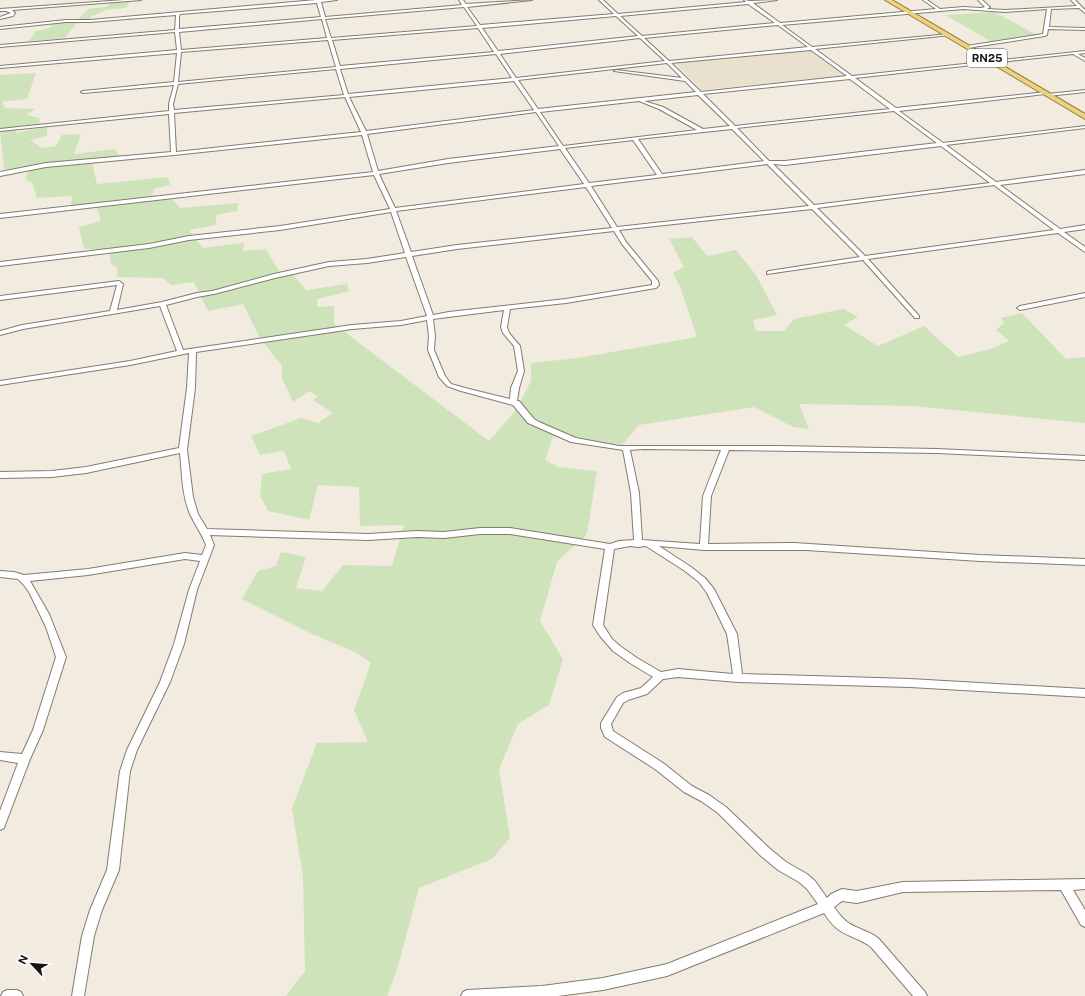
<svg xmlns="http://www.w3.org/2000/svg" width="1085" height="996" font-family="'Public Sans',sans-serif">
<style>
.built{fill:#e9e0cd}
.green{fill:#cee3ba}
.lines{fill:none;stroke-linecap:round;stroke-linejoin:round}
.street-casing{stroke:#817c71;stroke-width:2}
.primary-casing{stroke:#987c2a;stroke-width:2}
.street{fill:#fff;fill-rule:evenodd}
.primary{fill:#ebd288;fill-rule:evenodd}
.labels{text-anchor:middle;stroke-width:3;stroke-linejoin:round;paint-order:stroke}
.shield{fill:#fff;stroke:#5d5b58;stroke-width:1}
.shield-label{font-size:11px;font-weight:bold;fill:#171511}
</style>
<rect width="100%" height="100%" fill="#f2ece0"/>
<!-- built -->
<path class="built" d="M811,49L846,75L701,90L674,62Z"/>
<!-- green -->
<path class="green" d="M115,0H131L126,8L106,10L92,16L89,20L76,24L65,38L29,41L36,31L49,28L53,23L78,20L88,9L106,7Z
M994,12L1039,36L992,42L945,15Z
M36,73L27,99L2,102L5,108L35,109L26,115L40,118L39,124L16,127V133L47,127V136L30,140L42,148L56,146L62,135L81,134L74,154L115,149L119,156L91,159L97,184L168,177L170,185L154,189L152,196L169,195L180,208L238,203L237,211L215,215L217,225L189,230L203,248L244,243L243,251L266,249L280,273H292L306,290L347,284L349,291L317,299V307L334,306V324L489,441L516,410L531,381V363L578,358L697,337L681,289L673,273L684,267L669,239L692,237L707,256L736,250L756,275L777,315L753,320L756,331H784L794,319L844,309L858,317L844,325L878,346L924,326L958,357L990,349L1009,341L996,330L1004,323L1001,318L1022,313L1066,359L1085,357V423L914,406L799,404L809,429L793,427L754,407L639,425L621,446L553,437L545,460L558,467L597,471L587,534L557,562L540,621L563,659L549,705L518,724L499,769L510,838L492,859L419,888L397,970L387,996H286L305,971L303,877L292,808L317,743L368,742L354,710L371,663L357,653L310,633L242,599L258,571L276,566L281,552L306,557L296,588L322,591L343,565L392,566L404,525L360,526L359,487L318,485L309,520L268,511L260,496L262,474L291,469L284,451L260,455L251,436L301,418L318,423L333,413L313,400L318,397L310,391L293,402L282,378V366L260,338L243,304L208,311L194,282L171,285L163,278L117,277V268L111,264L109,250L84,249L79,227L101,221L97,208L70,210L72,196L37,198L32,182L25,180L30,168L4,169L0,130V75Z"/>
<g class="lines">
<!-- street casing -->
<g class="street-casing">
<path id="street" d="M124,0H141L12,10L15,13L13,16L0,19V17L11,13L6,11H0V9Z
M316,0H337L321,2L325,17L462,5L459,0H463L466,4L532,0L467,7L480,25L614,14L599,0H603L618,14L746,2L744,0L750,1L777,0L753,3L780,23L936,9L923,0H927L940,9L963,7L981,8L985,7L978,0H982L990,7L987,9L1005,10L1077,6L1071,0H1075L1085,10V13L1079,8L1051,9L1049,27L1085,28V30L1048,29L1047,35L1045,36L967,48L966,46L1043,34L1047,9L1005,12L963,9L782,25L812,47L949,34L951,35L815,49L852,76L1085,51V53L1078,54L1085,58V61L1073,54L855,78L896,108L1047,92V93L1045,94L899,111L943,143L1085,126V128L946,145L996,182L1085,170V174L1000,185L1060,229L1085,225V229L1064,232L1085,247V252L1058,233L868,259L919,316V318H915L863,260L767,274V272L769,271L860,257L812,209L619,230L626,242L658,281L659,285L656,288L566,303L510,309L507,327L509,333L520,346L524,371L519,388L517,401H519L534,419L539,422L576,438L619,446H777L937,449L1085,456V460L937,453L729,450L711,496L708,544L794,543L980,555L1085,559V565L980,561L806,550H704L659,546L691,567L705,578L714,589L737,634L742,674L910,679L1085,689V697L910,687L738,682L678,677L663,679L647,694L628,700L623,703L611,724L613,731L663,763L692,786L709,795L726,807L769,848L786,862L807,874L815,881L827,898L831,894L842,889L857,891L903,882L1085,879V889L1073,890L1085,910V927L1081,925L1061,890L903,892L857,903L842,901L834,907C838,913 842,918 847,922C857,929 870,931 879,939L925,992L927,996H913L871,947C861,939 849,937 839,930C833,926 828,919 824,913L667,976L603,990L558,996H461L463,992L467,990L542,986L603,978L667,964L818,904L807,889L799,882L778,870L761,856L718,813L701,801L684,792L655,769L605,737L601,728V723L617,697L623,693L641,688L653,677L630,663L613,651L600,636L593,625L605,549L510,534H480L444,538L417,537L368,540L210,535L214,545L197,590L184,644L170,682L137,750L130,771L119,870L102,910L94,936L84,996H72L82,936L90,910L107,870L120,771L127,750L160,682L174,644L189,590L200,561L185,559L88,575L30,581L49,614L66,657L43,730L30,759L5,825L4,828L0,830V811L18,763L0,760V752L22,754L33,730L56,657L46,627L29,592L23,584L18,579L0,577V571L14,572L24,575L88,569L185,553L202,555L206,545C202,534 195,525 190,514C182,496 182,473 180,453L86,473L52,477L0,478V472L52,471L86,467L179,448L187,388L189,353L130,365L0,385V381L130,361L177,351L160,306L23,329L0,335V331L22,325L110,311L117,285L0,300V296L119,281L123,284L117,310L162,302L197,293L212,291L274,274L329,262L367,259L405,253L391,212L280,230L189,240L149,248L0,266V262L149,244L189,236L280,226L390,209L374,175L0,218V214L373,172L362,135L174,155L46,167L0,176V172L46,163L171,152L169,114L0,131V129L169,111V104L174,85L83,93L81,92L83,91L174,82L177,53L0,68V66L177,50L175,32L0,47V45L175,30L176,15L90,22H66L0,29V27L66,20H90ZM317,3L321,17L179,29V17L180,14ZM748,4L775,23L642,36L620,16ZM464,7L477,26L331,38L325,19ZM616,16L638,36L498,51L482,28ZM322,19L327,38L181,50L179,32ZM778,25L808,47L669,61L644,38ZM478,28L494,52L340,66L332,40ZM640,38L665,61L516,78L500,54ZM328,40L336,67L178,82L181,52ZM811,50L847,76L701,92L671,63ZM496,54L512,78L348,94L340,69ZM667,63L682,78L616,70L614,71L685,81L696,92L538,109L518,80ZM336,69L344,95L174,110L173,104L178,84ZM850,79L890,109L735,126L703,94ZM514,81L534,110L366,131L349,97ZM698,95L730,126L703,129L663,107L644,101ZM345,97L361,132L176,152L174,113ZM639,101L659,109L697,130L563,146L540,112ZM894,111L937,143L785,161H769L737,128ZM536,112L559,146L448,159L378,171L367,134ZM732,129L764,161L662,174L638,139ZM633,140L657,175L589,183L565,148ZM941,146L990,183L814,205L773,164L785,165ZM560,149L584,184L395,208L379,174L448,163ZM767,164L809,206L617,227L591,186ZM994,185L1054,230L865,256L817,208ZM586,187L612,228L457,245L411,252L396,211ZM614,231L622,244L652,281V285L566,299L449,312L433,315L412,256L457,249ZM406,257L427,316L401,321L352,325L183,350L166,305L197,297L214,294L275,278L329,266L367,263ZM504,310L501,327L503,333L514,346L518,371L511,388L510,399L465,388L451,384L445,376L434,350L435,336L433,319ZM427,320L429,336L428,350L439,377L447,386L461,391L513,405L528,423L571,442L623,450L631,493L634,540L619,541L610,544L510,528H480L444,532L417,531L368,534L207,529L198,514L193,497L187,450L195,388L196,352L352,329L401,325ZM644,449L721,450L703,496L700,544L642,540L639,493L630,450ZM630,546L638,547L646,546L685,571L699,582L707,593L727,634L733,674L678,669L661,672L637,658L620,646L612,639L603,625L614,549Z
M1085,90V92L1048,96L1046,95L1048,94Z
M1085,293V297L1020,310L1017,308L1020,306Z
M7,990H17L21,992L23,996H1L3,992Z"/>
</g>
<!-- primary casing -->
<g class="primary-casing">
<path id="primary" d="M885,0H892L1085,114V119Z"/>
</g>
<!-- street -->
<use href="#street" class="street"/>
<!-- primary -->
<use href="#primary" class="primary"/>
</g>
<g class="labels">
<!-- shield labels -->
<rect class="shield" x="967" y="49" width="40" height="18" rx="3"/>
<g class="shield-label">
<text x="987" y="62">RN25</text>
</g>
</g>
<!-- north arrow -->
<g transform="translate(32 964) rotate(296)" stroke="#ffffff" stroke-width="3" paint-order="stroke">
<path d="M0-3L7 15L0 10L-7 15Z" fill="#171511"/>
<text y="-6" font-size="11" font-weight="bold" text-anchor="middle" fill="#171511">N</text>
</g>
</svg>
